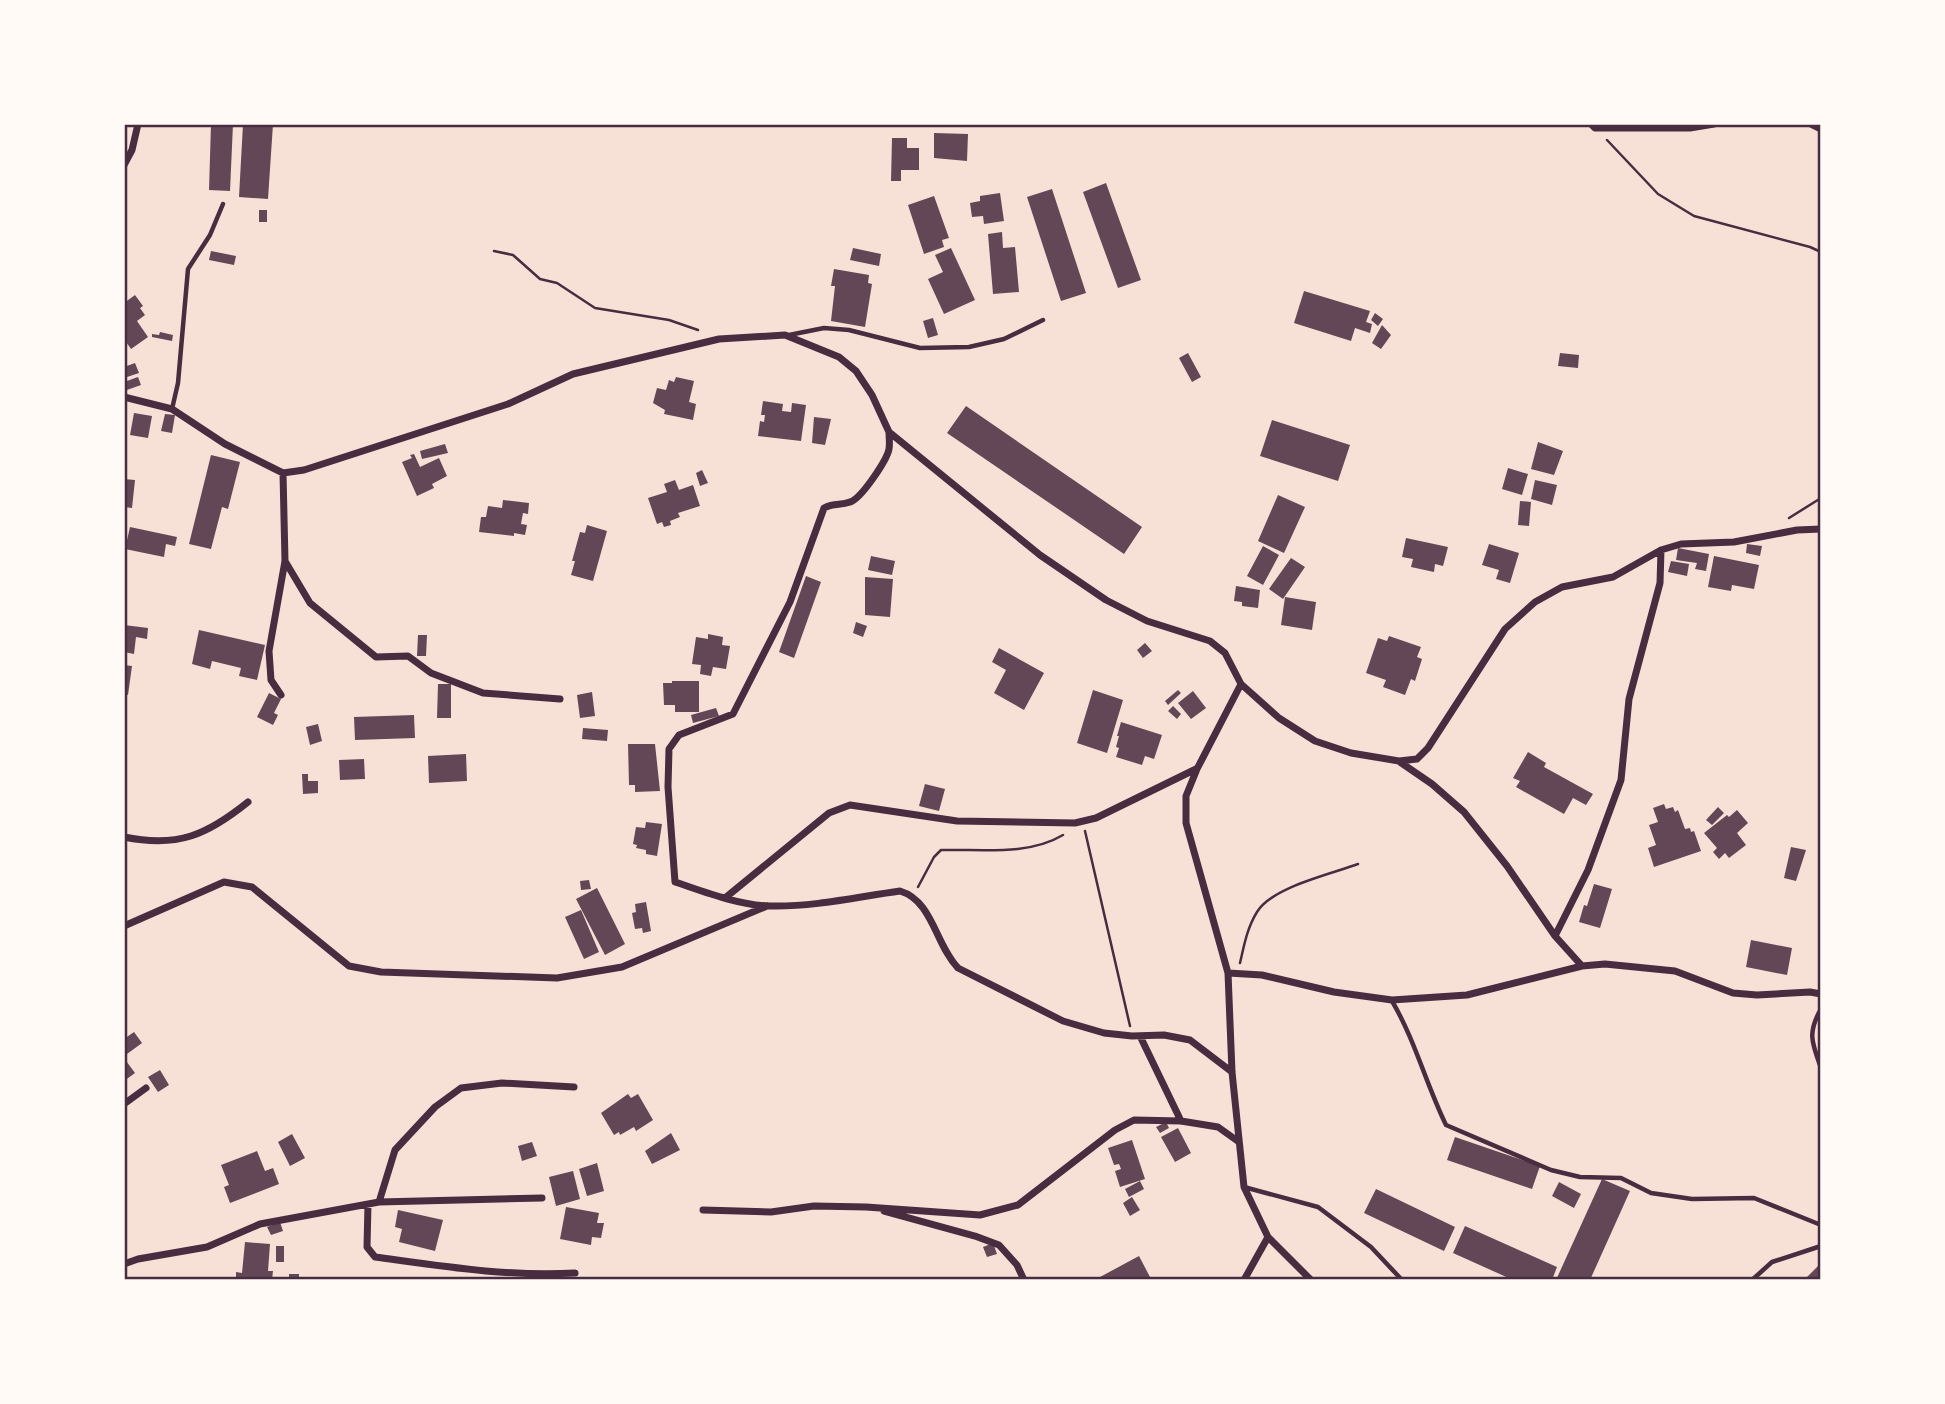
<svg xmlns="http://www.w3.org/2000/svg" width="1945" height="1404" font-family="'IBM Plex Sans',sans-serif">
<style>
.building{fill:#644757}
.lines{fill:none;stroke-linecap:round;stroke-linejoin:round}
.path{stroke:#4a2c40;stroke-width:2.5}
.service{stroke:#4a2c40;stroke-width:4.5}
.minor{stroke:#4a2c40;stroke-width:7}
.neatline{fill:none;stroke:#4a2c40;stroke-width:2.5}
</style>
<rect width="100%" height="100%" fill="#f7e1d7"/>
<!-- building -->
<path class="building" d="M211,124H233L230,191L209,190Z
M243,124H273L268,199L239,197Z
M934,133L968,134L967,161L934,158Z
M892,138H907V148H919V170H901V181H891Z
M1106,183L1141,280L1118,288L1083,192Z
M1052,189L1086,293L1061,301L1027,197Z
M1000,193L1004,221L984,224L983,216L972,217L970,203L980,201V196Z
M934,196L949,238L942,240L944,247L924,254L908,205Z
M259,210H267V222H259Z
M1002,232L1003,248L1015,247L1019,292L993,294L988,234Z
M853,248L881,254L879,266L850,260Z
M951,248L975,300L944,314L928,279L943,272L935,255Z
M211,251L236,256L234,265L209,260Z
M834,269L869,275L868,283L872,284L865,327L831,321L835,286H831Z
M1304,291L1370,311L1366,322L1372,324L1370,333L1355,328L1351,341L1294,323Z
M135,295L143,306L140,308L145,315L137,321L148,337L131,349L124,339V303Z
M1375,313L1383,319L1378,326L1371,320Z
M933,318L938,335L928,338L923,321Z
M1382,325L1391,335L1381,349L1372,343Z
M160,332L173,335L172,341L152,337V334L159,335Z
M1188,353L1201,377L1192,382L1179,358Z
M1560,353L1579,355L1578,368L1558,366Z
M135,363L139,373L124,378V367Z
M138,377L141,385L124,391V382Z
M676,377L694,381L689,402L696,404L693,420L664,414L665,410L653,403L657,388L666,390L669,380L674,382Z
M763,401L783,404L782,411L791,412L792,403L806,405L801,441L758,436L760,421L764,422L765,415H761Z
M966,406L1142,527L1124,554L947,433Z
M134,413L152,416L148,438L130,435Z
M165,414L175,415L172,433L161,431Z
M814,417L831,419L825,445L812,443Z
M1272,420L1350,445L1338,481L1260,456Z
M1538,442L1563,451L1554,475L1531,469Z
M445,444L448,453L422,459L420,451Z
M414,454L420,467L439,458L447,476L432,484L434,488L417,496L402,462L412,458L410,455Z
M211,455L240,462L228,509L222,507L211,549L189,544Z
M1508,468L1528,474L1522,495L1502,489Z
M702,470L708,483L700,486L696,473Z
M124,479L135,480L132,508L124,507Z
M675,480L679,490L693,485L700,506L678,513L680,517L670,521L671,525L664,527L662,522L657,524L648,498L667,492L664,484Z
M1535,480L1557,485L1552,505L1531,499Z
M1278,495L1305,507L1284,553L1258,541Z
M503,500L529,503L528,514L523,513L521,524L527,525L525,535L514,533V536L479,532L481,517H486L488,506L502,508Z
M1520,501L1531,502L1529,526L1518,525Z
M587,525L607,531L593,581L571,575L575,561H572L580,532L585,533Z
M130,527L177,537L175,546L166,544L164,557L125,549Z
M1406,538L1448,547L1443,566L1435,564L1434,572L1411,567L1413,559L1402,557Z
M1489,544L1519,553L1510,583L1496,579L1499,570L1482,565Z
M1747,544L1762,546L1760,556L1746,553Z
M1263,546L1279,555L1263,585L1247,576Z
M1678,548L1709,554L1706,571L1695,569L1697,563L1676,560Z
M871,556L895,561L892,575L868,570Z
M1714,556L1759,565L1754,589L1732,585L1731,591L1708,587Z
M1291,558L1305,567L1283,599L1269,589Z
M1671,561L1689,564L1687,576L1668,572Z
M806,576L821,582L794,658L779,652Z
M865,577L893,579L890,617L865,615Z
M1236,586L1260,590L1258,608L1242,606V602L1234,601Z
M1285,597L1316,602L1312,630L1281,625Z
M856,622L867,626L863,637L853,633Z
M124,625L148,628L147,639L136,637L134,654L124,652Z
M199,630L265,645L257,680L239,676L241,668L212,661L210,669L192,664Z
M708,634L723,637L722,645L730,646L726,669L713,667L711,676L700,674L701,665L692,664L696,637L708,639Z
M418,635H427L426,656H417Z
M1389,636L1421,647L1417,657L1422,659L1415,681L1411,679L1405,695L1383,687L1386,680L1366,673L1378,638L1387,641Z
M1145,643L1152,651L1143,658L1137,650Z
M999,648L1044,673L1024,710L994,693L1006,670L992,662Z
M124,665L132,666L128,695L124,694Z
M672,681H699V712H675V705H664L663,683H672Z
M438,684H451V718H437Z
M1093,690L1123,700L1107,753L1077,743Z
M1178,690L1181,693L1168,705L1165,701Z
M1193,691L1206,708L1191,719L1178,703Z
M592,692L595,716L580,718L577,695Z
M269,693L281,699L274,713L278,715L273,725L257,717Z
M1173,706L1181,714L1177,719L1168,711Z
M716,708L719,716L693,723L691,715Z
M414,715L415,738L355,740L354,717Z
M1121,722L1162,735L1154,759L1145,756L1142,765L1116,757L1119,748L1116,747L1119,736H1117Z
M318,724L322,741L310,745L306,727Z
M583,728L608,730L607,741L582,739Z
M628,744H655L660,791L635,792V785H629Z
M1528,752L1546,763L1544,767L1593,794L1586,805L1573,798L1564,814L1516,787L1520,781L1513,778Z
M466,754L467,781L429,783L428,756Z
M364,759L365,779L340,780L339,760Z
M302,774H308V781H318V793L303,794Z
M925,784L945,789L939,811L919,806Z
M1664,804L1666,809L1673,807L1675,812L1678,810L1685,829L1690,828L1691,832L1694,831L1701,851L1654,867L1648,848L1656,845L1649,825L1658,822L1653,808Z
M1718,807L1724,813L1712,825L1706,820Z
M1737,810L1748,823L1737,833L1746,845L1729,858L1725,853L1719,859L1713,852L1717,848L1704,833L1727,815L1729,817Z
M646,822L662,824L657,856L646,854V850L636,848L637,845L633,844L636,827L645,828Z
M1791,847L1806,850L1796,881L1784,878Z
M589,880L591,889L581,890L580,881Z
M1594,884L1612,889L1600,928L1579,922L1584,905L1587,906Z
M597,888L625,944L605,955L576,899Z
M646,902L651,931L643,933L642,928L635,929L632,913L636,912L635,904Z
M581,910L599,952L584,959L565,917Z
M1751,940L1792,948L1787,975L1746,967Z
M134,1032L142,1043L127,1054L124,1050V1039Z
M124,1058L135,1073L124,1081Z
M160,1070L169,1085L158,1092L148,1077Z
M628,1094L631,1098L638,1094L653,1120L636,1131L634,1127L620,1135L619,1132L614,1135L601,1113Z
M1166,1122L1169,1128L1160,1133L1156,1127Z
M1178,1128L1191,1153L1175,1162L1161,1137Z
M671,1133L680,1150L652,1164L645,1151Z
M292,1134L305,1158L290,1166L278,1142Z
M1455,1137L1540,1166L1532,1189L1447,1160Z
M1132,1140L1145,1179L1120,1187L1115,1171L1121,1169L1119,1164L1114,1165L1108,1148Z
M532,1142L537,1156L522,1161L518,1146Z
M257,1151L265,1171L273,1168L279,1184L230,1203L224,1187L229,1185L221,1165Z
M597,1163L604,1191L587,1196L579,1169Z
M573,1171L580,1199L556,1206L549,1177Z
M1602,1179L1630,1191L1590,1280H1556Z
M1140,1181L1144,1189L1129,1197L1125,1189Z
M1559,1182L1581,1194L1574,1208L1552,1196Z
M1376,1189L1455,1227L1444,1251L1364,1213Z
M1132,1197L1140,1210L1130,1216L1123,1203Z
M566,1207L599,1213L597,1223H604L601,1238L592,1237L591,1245L560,1239Z
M398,1210L443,1220L435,1251L399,1242L402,1229L395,1227Z
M280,1222L283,1231L271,1235L267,1227Z
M1465,1226L1557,1267L1552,1280H1513L1453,1253Z
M245,1242L270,1244L268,1271H273L272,1280H236V1272L242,1273Z
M993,1243L997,1254L987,1257L983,1247Z
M276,1246H284V1262H276Z
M1139,1256L1150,1277L1145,1280H1101L1100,1277Z
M1821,1263V1280H1804Z
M289,1274H299V1280H289Z"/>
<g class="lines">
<!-- path -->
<path class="path" d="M1607,140L1658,194L1694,216L1810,247L1821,252
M494,251L513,255L540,279L557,283L595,308L669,320L698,330
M1789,518L1821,498
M1085,831L1130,1026
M918,887L934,857L941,850C981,849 1028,856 1063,835
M1240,963C1244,946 1247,928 1257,912C1272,887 1331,874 1358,864"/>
<!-- service -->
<path class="service" d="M789,335L824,328L849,330L920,348L969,347L1004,339L1043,320
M172,409L178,383L188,269L210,235L223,204
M1392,1001C1415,1040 1426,1084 1446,1125L1551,1170L1580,1177L1621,1178L1651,1193L1692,1199L1754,1198L1821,1225
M1821,1009C1807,1033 1812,1043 1821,1068
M1244,1187L1318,1207L1371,1247L1402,1280
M1752,1280L1772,1262L1821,1246"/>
<!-- minor -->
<path class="minor" d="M1591,124L1595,128H1690L1714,124
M1811,124L1821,129
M124,165L132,150L138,124
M124,397L172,409L225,444L283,473L304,470L508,404L573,374L719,339L785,335L839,357L856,371L872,395L889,432L1040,555L1106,600L1147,621L1210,641L1225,653L1241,684L1279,718L1315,741L1351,753L1399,761L1417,759L1428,748L1505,629L1535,602L1562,587L1613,577L1661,550L1681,544L1734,542L1797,530L1821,529
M889,432C889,437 890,444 889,449C887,460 861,499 850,502C840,506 835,502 824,508L790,602L733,714L679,735L669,749L668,787L675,882C705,892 738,905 770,906C814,907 857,897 900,891C933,901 935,944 958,968L1063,1021L1104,1033L1132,1036L1164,1035L1190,1040L1232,1072
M285,561L310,603L376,657L408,656L431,673L483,693L560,699
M1241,684L1197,769L1186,796V823L1228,973L1232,1072L1244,1187L1268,1237L1311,1280
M281,695L271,680L269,651L285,561L283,473
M1400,762L1432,784L1464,812L1507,866L1555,936L1582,966
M124,837C178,848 207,835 248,802
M725,898L829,813L850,805L957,821L1075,823L1096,818L1196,769
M124,926L224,882L252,887L349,966L381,972L557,978L622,967L767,906
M1555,936L1588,870L1621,780L1629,699L1660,583L1661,550
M1228,973L1262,975L1334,992L1392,1000L1467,995L1582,966L1605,964L1675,971L1733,993L1757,995L1810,992L1821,994
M1140,1036L1181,1121
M124,1104L146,1088
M379,1202L395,1150L435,1107L461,1088L502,1083L574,1087
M368,1204L367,1247L375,1257C441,1266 508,1277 575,1273
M703,1210L771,1212L814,1206L866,1207L980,1215L1018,1205L1115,1130L1134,1120L1181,1121L1218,1127L1239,1142
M884,1211L975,1236L999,1245L1017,1265L1024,1280
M124,1264L138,1259L207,1247L260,1224L379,1202L542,1198
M1244,1280L1268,1237"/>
</g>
<!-- border -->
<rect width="1945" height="1404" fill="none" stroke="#fffaf5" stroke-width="252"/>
<rect x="126" y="126" width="1693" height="1152" class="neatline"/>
</svg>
